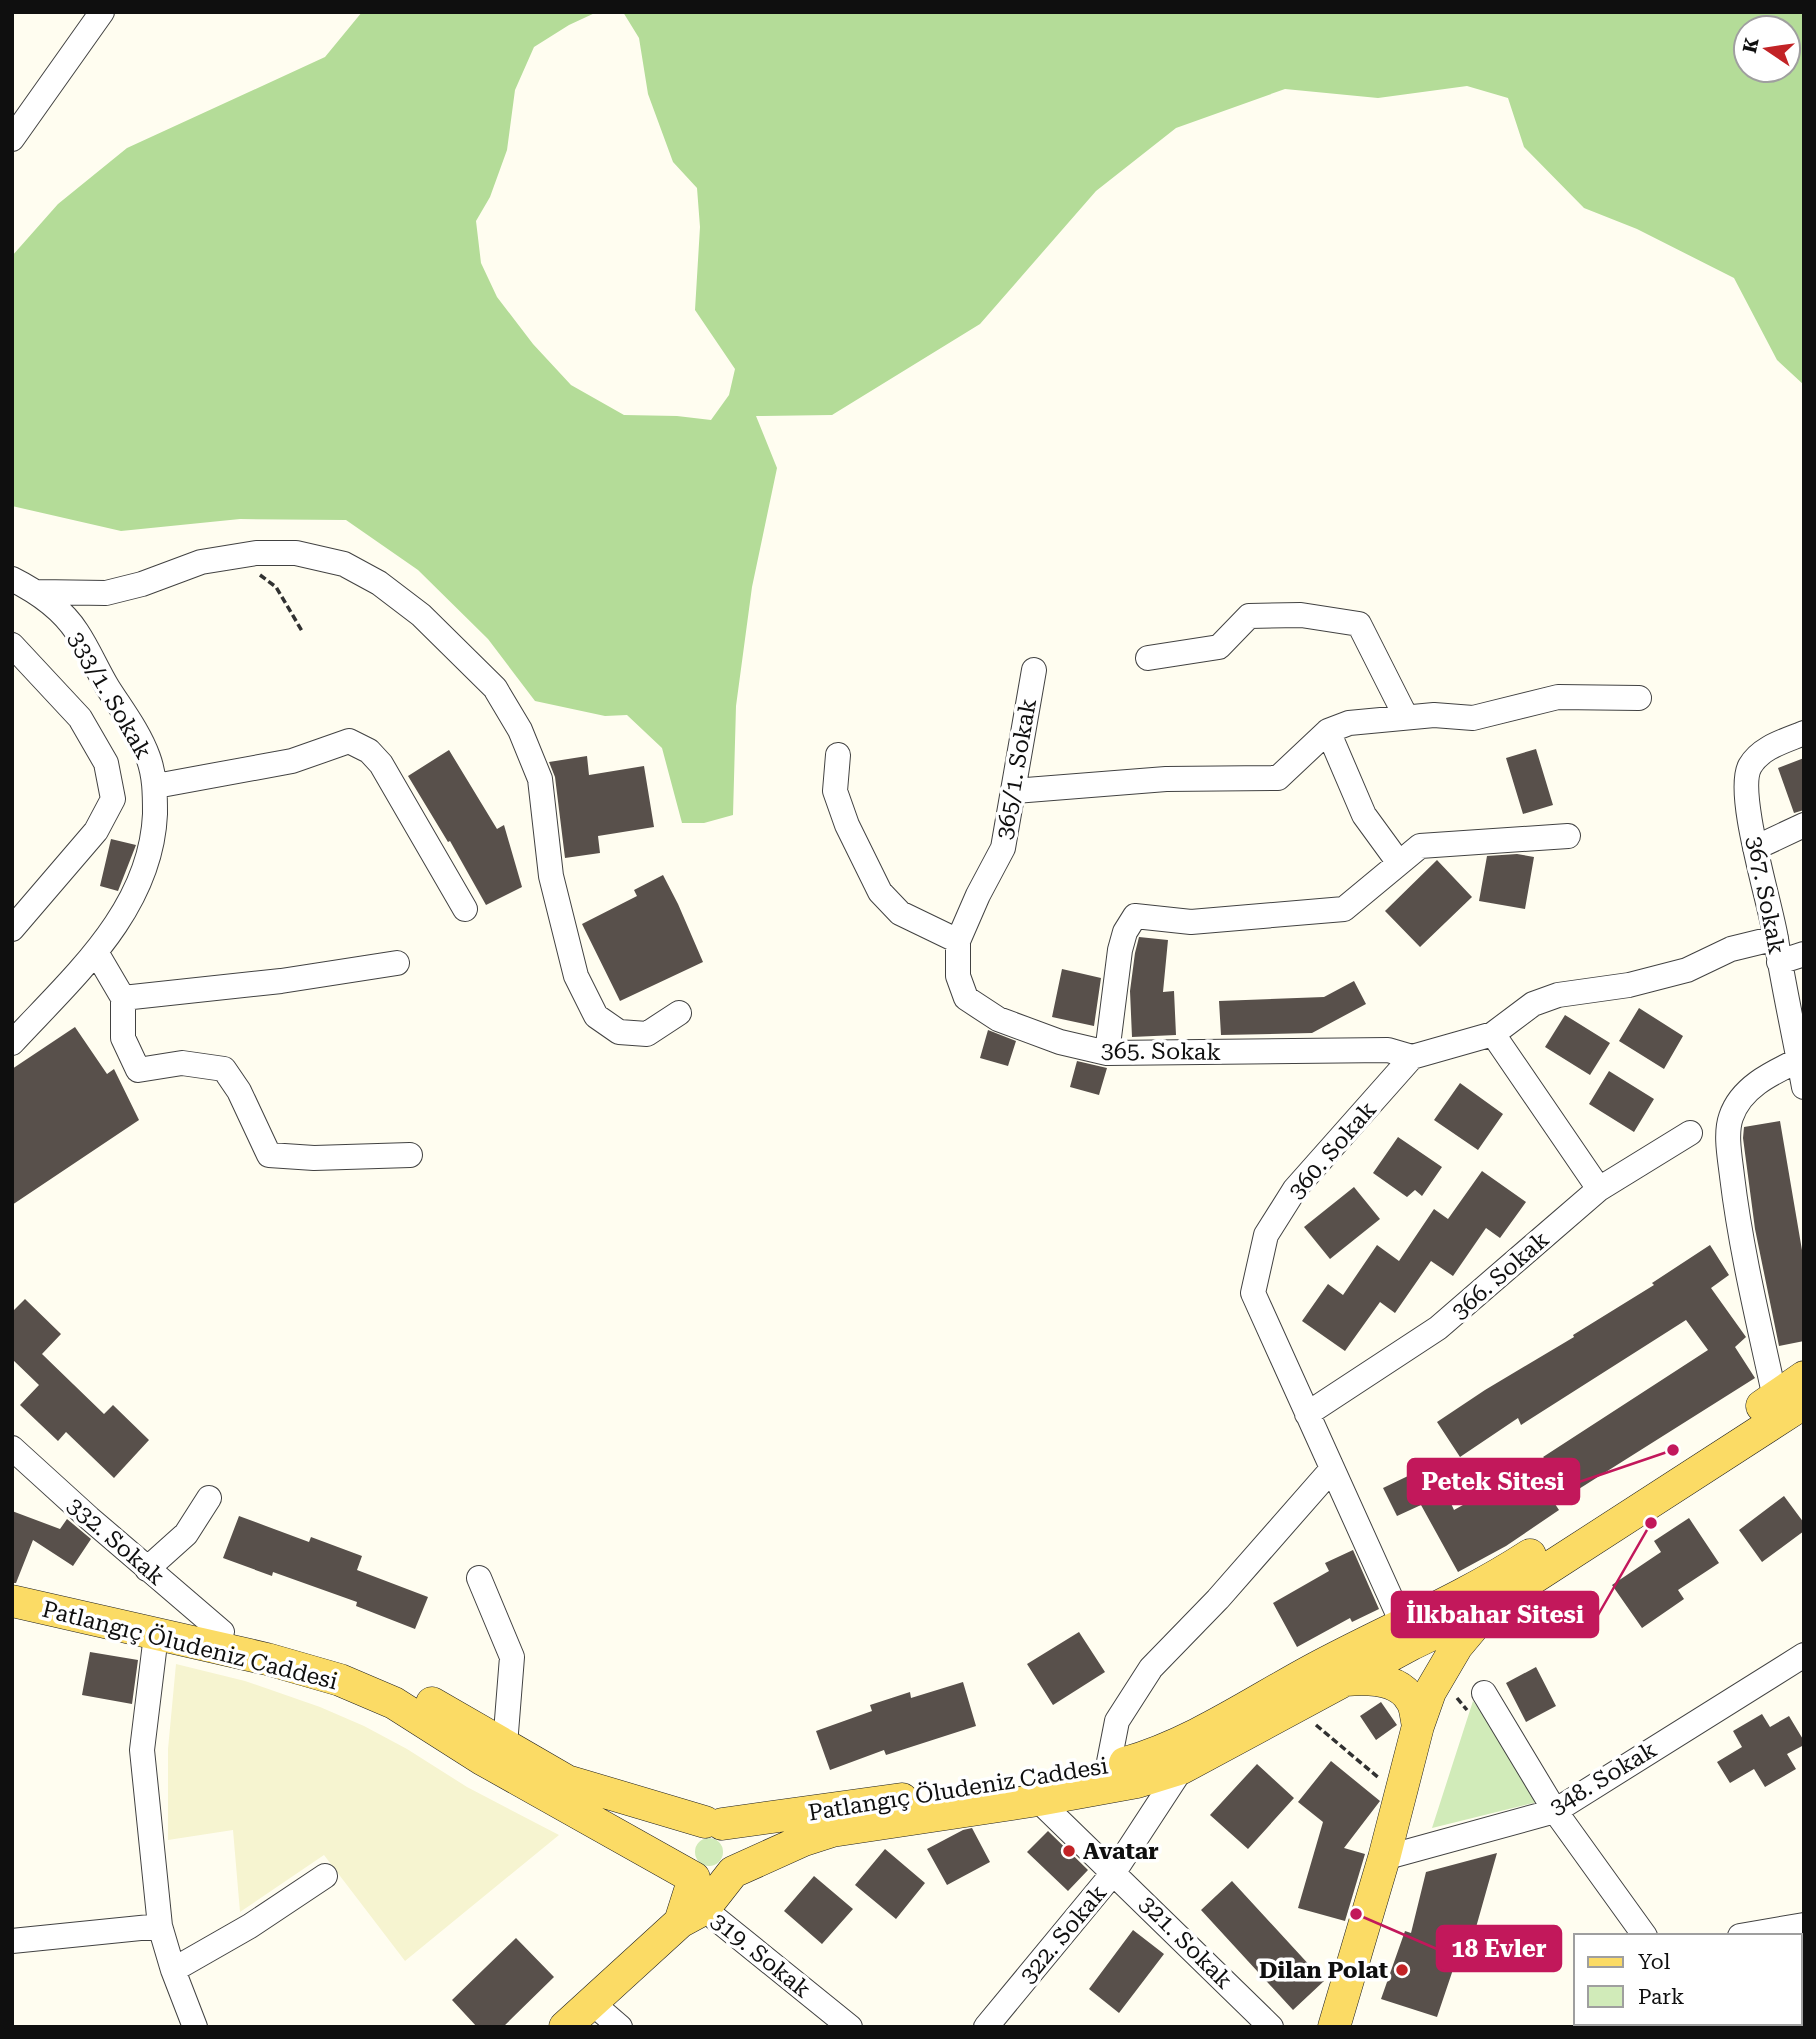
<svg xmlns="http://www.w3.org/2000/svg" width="1816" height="2039" font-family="'Roboto Serif',serif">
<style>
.farmland{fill:#f6f4d0}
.green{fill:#d1ebb9}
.forest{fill:#b4dc98;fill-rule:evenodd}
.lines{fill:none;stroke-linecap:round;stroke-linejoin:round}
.stream{stroke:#398fd0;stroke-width:6}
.building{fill:#58504b}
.minor-casing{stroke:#424242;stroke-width:26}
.major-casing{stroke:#202020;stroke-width:33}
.path{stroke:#313131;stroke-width:3.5;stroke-dasharray:7 3.5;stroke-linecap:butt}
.minor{stroke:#fff;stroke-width:24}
.major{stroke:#fbdb65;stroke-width:32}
.poi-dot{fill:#c22326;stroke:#fff;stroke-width:2.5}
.labels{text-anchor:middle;stroke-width:7;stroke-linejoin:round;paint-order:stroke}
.street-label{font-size:23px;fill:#0f0f0f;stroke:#fff}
.poi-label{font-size:23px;font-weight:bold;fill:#0f0f0f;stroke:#fff;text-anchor:start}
.leader{fill:none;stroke:#c2185b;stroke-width:2.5}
.callout-dot{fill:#c2185b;stroke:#fff;stroke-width:2.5}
.callout{fill:#c2185b;stroke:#c2185b;stroke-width:2.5}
.callout-label{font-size:24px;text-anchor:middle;font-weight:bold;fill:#fff}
</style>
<rect width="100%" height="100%" fill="#fffdf0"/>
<!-- farmland -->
<path class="farmland" d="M176,1664L245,1681L320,1707L364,1726L407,1749L467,1787L559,1835L405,1961L324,1855L240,1912L233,1830L168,1840V1749Z"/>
<!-- green -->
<path class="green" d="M1473,1701L1545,1800L1432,1828Z
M695 1852a14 14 0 1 1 28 0a14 14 0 1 1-28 0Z"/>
<!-- forest -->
<path class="forest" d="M362,12H597L569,25L534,47L515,90L507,150L490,197L476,221L481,263L497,297L533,344L571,385L624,415L677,416L711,420L729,395L735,369L695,310L700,227L697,188L673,162L648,94L639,38L623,12H1804V385L1777,360L1734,278L1637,229L1584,208L1524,147L1508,98L1467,86L1378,98L1285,89L1176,128L1096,191L980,324L832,415L756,416L777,468L752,587L736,706L733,815L704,823H682L662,748L627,715L605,716L535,701L488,639L418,570L346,520L240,519L121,531L12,506V256L58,204L127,148L325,57ZM1746,28H1788V70H1746Z"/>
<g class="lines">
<!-- stream -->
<path class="stream" d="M1672,2027L1673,2023"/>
</g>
<!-- building -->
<path class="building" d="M1536,749L1553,805L1523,814L1506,758Z
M449,750L497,829L504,825L522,887L486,905L450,841L448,842L408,776Z
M587,756L589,775L644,766L654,827L598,836L600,853L565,858L555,777L549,762Z
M1804,758V810L1794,813L1778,768Z
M111,839L136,845L118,891L100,886Z
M1517,854L1534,857L1525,909L1479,901L1487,856Z
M1437,860L1472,897L1420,947L1385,911Z
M663,875L678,904L703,962L620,1001L582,924L637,896L634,890Z
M1139,937L1168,940L1163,992L1174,991L1176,1035L1132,1037L1130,991L1135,953Z
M1062,969L1101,978L1094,1026L1052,1017Z
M1354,981L1366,1004L1312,1033L1221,1035L1219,1001L1324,997Z
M1639,1008L1683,1036L1664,1069L1619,1041Z
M1565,1015L1610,1043L1590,1075L1545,1047Z
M75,1027L107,1074L114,1069L139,1120L12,1205V1069Z
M988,1030L1016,1041L1008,1066L980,1058Z
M1077,1061L1107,1068L1099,1095L1070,1087Z
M1609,1071L1654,1099L1634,1132L1589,1104Z
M1460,1083L1503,1114L1478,1150L1434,1120Z
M1780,1121L1804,1262V1341L1779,1346L1755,1229L1743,1138L1744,1127Z
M1398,1137L1442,1167L1422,1196L1415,1190L1407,1197L1373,1173Z
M1482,1171L1526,1202L1500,1238L1486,1228L1453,1276L1431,1261L1395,1313L1380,1302L1345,1351L1302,1321L1328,1284L1343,1295L1377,1245L1399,1261L1434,1209L1448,1219Z
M1354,1187L1380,1219L1330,1259L1304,1227Z
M1710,1245L1729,1275L1711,1288L1746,1337L1735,1347L1755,1378L1555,1504L1559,1510L1506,1546L1458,1572L1421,1505L1397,1516L1383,1488L1433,1464L1454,1510L1479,1496L1481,1500L1544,1458L1543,1457L1708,1350L1686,1320L1521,1425L1518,1418L1460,1457L1437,1422L1485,1390L1574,1337L1573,1335L1654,1285L1652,1283Z
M25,1299L61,1334L42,1354L104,1414L113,1405L149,1440L114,1478L66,1432L58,1441L20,1405L39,1385L12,1359V1312Z
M1784,1496L1804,1523V1531L1762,1562L1739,1530Z
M12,1511L60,1529L67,1519L91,1539L73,1566L33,1540L16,1583H12Z
M239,1516L309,1542L311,1537L362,1556L357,1570L428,1597L415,1629L356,1606L357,1602L273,1572L272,1576L223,1558Z
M1689,1518L1719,1563L1678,1590L1684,1599L1642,1628L1612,1585L1661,1552L1654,1541Z
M1353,1550L1379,1609L1352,1622L1350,1618L1297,1647L1273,1603L1329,1571L1325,1563Z
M1079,1632L1105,1672L1053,1705L1027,1664Z
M90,1652L138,1660L132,1704L82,1695Z
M1536,1667L1556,1706L1526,1722L1506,1683Z
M963,1682L976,1726L886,1755L884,1750L830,1770L816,1731L872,1711L870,1705L910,1692L911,1698Z
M1381,1702L1397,1725L1376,1740L1360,1716Z
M1762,1714L1770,1727L1789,1716L1804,1741V1745L1787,1754L1796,1769L1765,1787L1754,1769L1730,1783L1717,1762L1742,1747L1733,1731Z
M1331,1761L1380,1801L1344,1848L1365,1854L1345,1921L1298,1908L1323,1822L1298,1802Z
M1257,1764L1294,1798L1248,1849L1210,1815Z
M972,1828L990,1862L947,1885L927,1849L963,1830Z
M1048,1831L1088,1870L1068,1891L1027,1852Z
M885,1849L925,1883L896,1919L855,1885Z
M1497,1853L1473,1938L1465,1934L1437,2017L1381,1999L1405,1931L1411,1933L1426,1872Z
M814,1876L853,1909L822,1944L784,1911Z
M1232,1881L1324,1981L1293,2010L1201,1910Z
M1133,1930L1164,1954L1119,2013L1089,1989Z
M516,1938L554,1977L503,2027H477L452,2000Z"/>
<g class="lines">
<!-- minor casing -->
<g class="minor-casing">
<path id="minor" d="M12,139L102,12
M12,579C36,591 62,609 77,632C89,650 97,670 108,688C122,710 139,732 148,757C155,776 155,794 155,814C151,910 73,977 12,1043
M38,592L106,593L142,584L201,562L256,553H296L344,564L379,583L421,615L495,688L520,730L540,779L551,876L576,976L596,1016L619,1032L647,1034L679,1013
M12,645L80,718L106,763L113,799L96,831L12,929
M1148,658L1219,647L1249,616L1301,615L1359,624L1406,717
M1034,670L1003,848L978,895L958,941V976L966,998L998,1019L1060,1042L1107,1053L1388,1050L1412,1057
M1328,731L1364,815L1399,863
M1804,733C1785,741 1761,747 1750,766C1735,793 1771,905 1776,939C1784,989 1795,1038 1804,1087
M838,755L835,791L847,825L880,892L900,913L958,941
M156,786L292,761L349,741L369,751L381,764L465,909
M1014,791L1166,779L1278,778L1328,731L1349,723L1434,715L1473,718L1558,697L1639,698
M1755,848L1804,825
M96,952L123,998V1038L138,1070L182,1063L224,1069L239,1091L269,1155L314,1158L410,1155
M1779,962L1804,954
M123,998L281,981L397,963
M1493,1034L1599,1189
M1107,1053L1120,950L1125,932L1135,916L1191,922L1344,909L1420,846L1568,836
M1775,1398C1759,1324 1741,1251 1732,1176C1730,1158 1725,1134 1731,1117C1741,1087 1772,1073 1799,1060
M1307,1414L1438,1328L1599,1189L1690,1133
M12,1448L89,1518L222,1632
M147,1569L186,1534L209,1498
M479,1578L512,1657L505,1745
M1403,1625L1253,1293L1266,1235L1295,1189L1412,1057L1493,1034L1533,1004L1558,995L1629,985L1687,970L1731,949L1776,938
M156,1635L142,1750L160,1926L173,1970L195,2027
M1484,1693L1555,1811L1645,1936
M1108,1767L1117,1721L1151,1668L1218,1599L1332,1469
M1038,1800L1271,2027
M1384,1858L1555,1811L1804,1655
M704,1909L850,2027
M1740,1936L1804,1925
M12,1941L160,1926
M173,1970L250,1926L325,1876
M591,2002L620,2027
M1766,2023L1773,2027
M986,2027L1114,1872L1182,1768
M1641,2027L1642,2023
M1691,2027L1692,2023"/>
</g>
<!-- major casing -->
<g class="major-casing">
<path id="major" d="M1762,1406L1804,1377
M12,1601L267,1659L340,1680L394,1703L482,1759L694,1878L680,1922
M1345,1680C1367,1678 1399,1678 1411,1700C1416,1707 1416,1718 1418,1726
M432,1703L567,1781L705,1822
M1125,1763C1192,1744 1251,1703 1312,1670C1384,1631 1461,1600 1530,1555
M722,1824L902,1799
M565,2027L680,1922L704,1909L733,1872L804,1840L832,1831L1038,1800L1137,1782L1182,1768L1412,1644L1490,1606L1804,1403
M1334,2027L1384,1858L1418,1726L1430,1692L1457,1646L1483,1615"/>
</g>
<!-- path -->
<path class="path" d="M260,575L276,587L302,631
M1457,1698L1467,1710
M1316,1725L1379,1778"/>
<!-- minor -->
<use href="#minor" class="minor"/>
<!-- major -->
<use href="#major" class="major"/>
</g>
<!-- markers -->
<g class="poi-dot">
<circle cx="1069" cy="1851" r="7"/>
<circle cx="1402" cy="1970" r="7"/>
</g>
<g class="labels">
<!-- street labels -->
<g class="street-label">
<text transform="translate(110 695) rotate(60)" y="8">333/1. Sokak</text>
<text transform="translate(1016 769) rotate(-80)" y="8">365/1. Sokak</text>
<text transform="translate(1766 895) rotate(79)" y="8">367. Sokak</text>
<text transform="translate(1161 1051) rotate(1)" y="8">365. Sokak</text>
<text transform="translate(1332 1150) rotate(-49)" y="8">360. Sokak</text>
<text transform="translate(1500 1275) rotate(-41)" y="8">366. Sokak</text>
<text transform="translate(116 1541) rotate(41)" y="8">332. Sokak</text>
<text transform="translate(190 1645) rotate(14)" y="8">Patlangıç Öludeniz Caddesi</text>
<text transform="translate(1603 1778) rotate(-31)" y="8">348. Sokak</text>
<text transform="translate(958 1789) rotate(-9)" y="8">Patlangıç Öludeniz Caddesi</text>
<text transform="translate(1063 1934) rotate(-50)" y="8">322. Sokak</text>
<text transform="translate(1186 1942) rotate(45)" y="8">321. Sokak</text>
<text transform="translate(761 1955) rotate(39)" y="8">319. Sokak</text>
</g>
<!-- poi labels -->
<g class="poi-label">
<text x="1083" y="1859">Avatar</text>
<text x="1388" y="1978" text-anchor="end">Dilan Polat</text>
</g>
</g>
<!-- callouts -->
<path class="leader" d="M1673 1450L1579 1482M1651 1523L1598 1615M1356 1914L1437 1949"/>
<g class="callout-dot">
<circle cx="1673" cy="1450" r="7"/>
<circle cx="1651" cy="1523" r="7"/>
<circle cx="1356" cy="1914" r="7"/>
</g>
<g class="callout">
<rect x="1408" y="1459" width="171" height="45" rx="7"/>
<rect x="1392" y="1592" width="206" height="45" rx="7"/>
<rect x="1437" y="1926" width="124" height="45" rx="7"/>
</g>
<g class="callout-label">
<text x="1493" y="1490">Petek Sitesi</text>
<text x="1495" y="1623">İlkbahar Sitesi</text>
<text x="1499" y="1957">18 Evler</text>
</g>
<!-- border -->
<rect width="1816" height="2039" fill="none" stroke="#0f0f0f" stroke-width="28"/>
<!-- legend -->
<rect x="1574" y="1934" width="228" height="91" fill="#ffffff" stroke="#9f9f9f" stroke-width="2"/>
<rect x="1588" y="1957" width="35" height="10" fill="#fbdb65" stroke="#9f9f9f" stroke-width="2"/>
<text x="1638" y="1969" font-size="21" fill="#0f0f0f">Yol</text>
<rect x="1588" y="1986" width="35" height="21" fill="#d1ebb9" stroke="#9f9f9f" stroke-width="2"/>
<text x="1638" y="2004" font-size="21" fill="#0f0f0f">Park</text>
<!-- north arrow -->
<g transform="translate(1767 49) rotate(283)"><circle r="33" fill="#ffffff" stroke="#9f9f9f" stroke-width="2"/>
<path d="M0-5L12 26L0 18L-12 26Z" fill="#c22326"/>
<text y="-10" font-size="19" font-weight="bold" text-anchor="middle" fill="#0f0f0f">K</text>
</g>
</svg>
